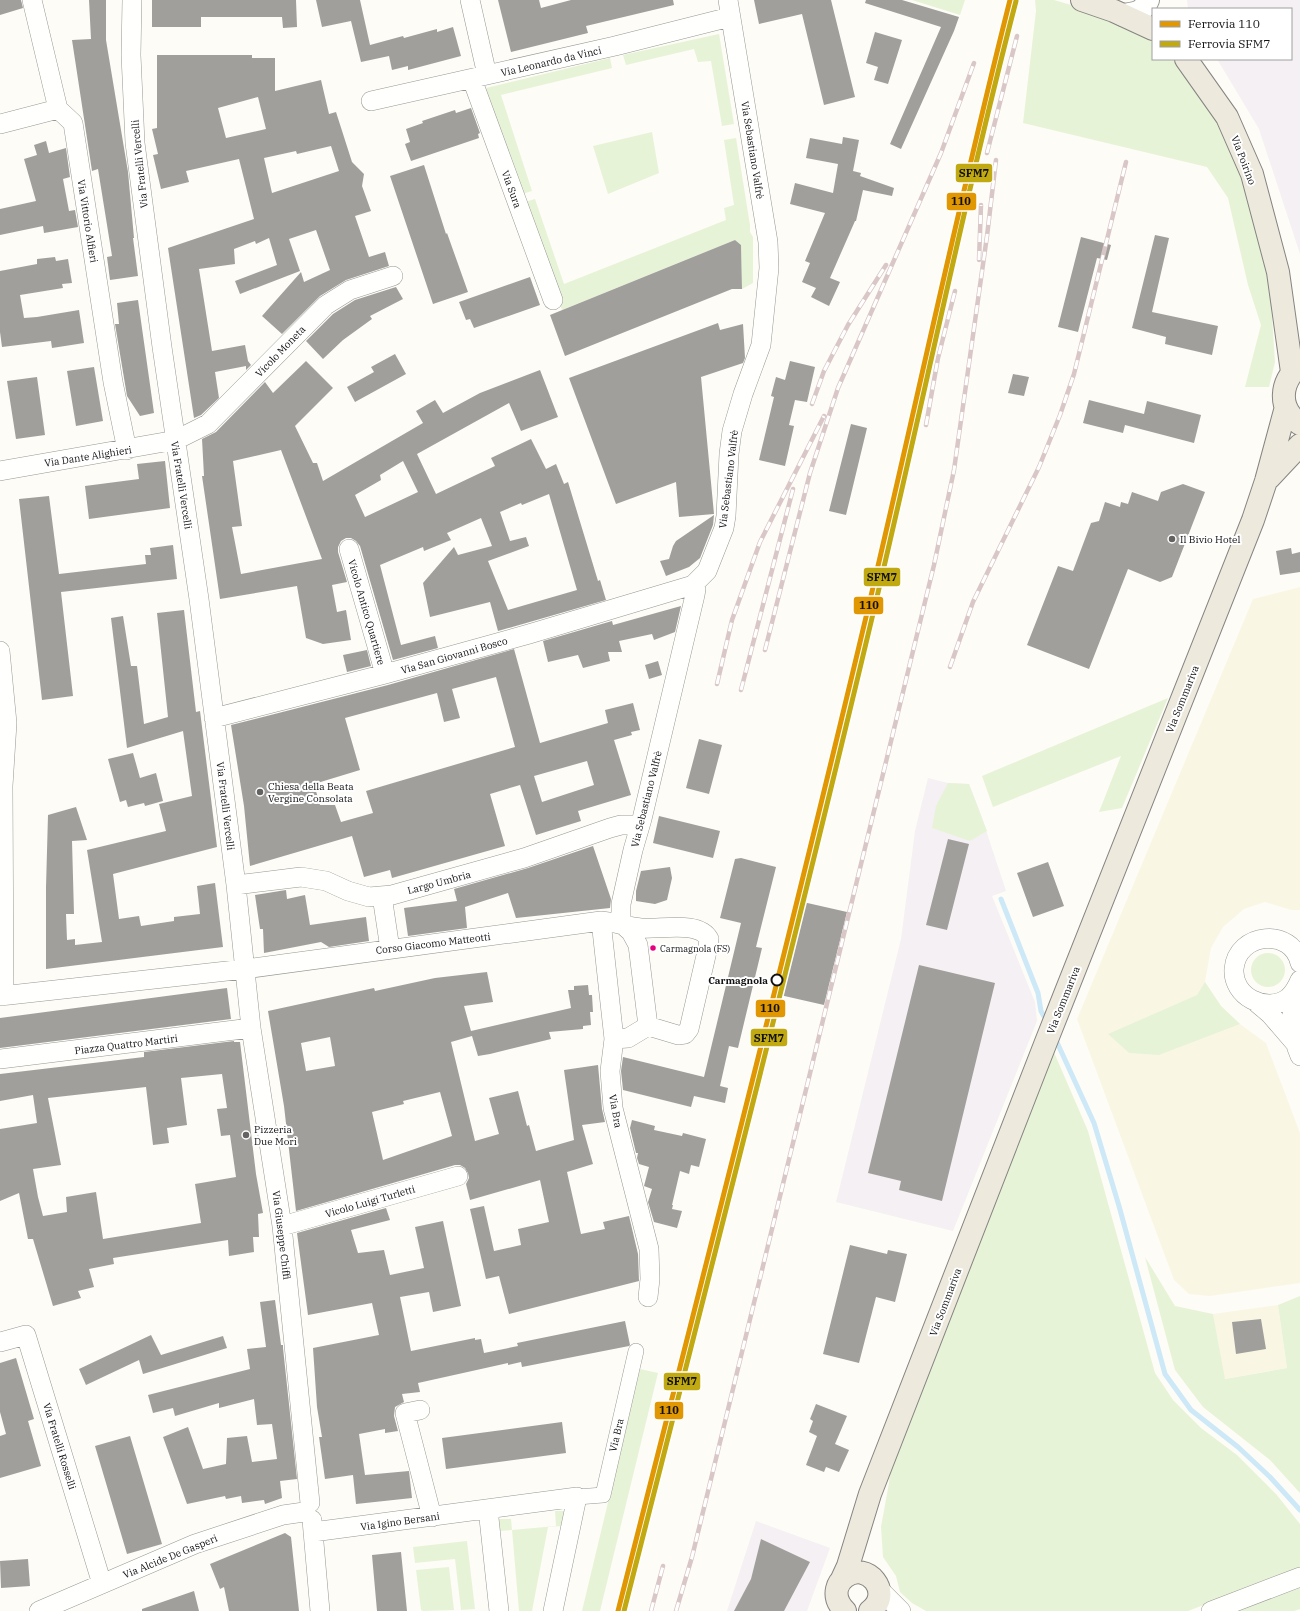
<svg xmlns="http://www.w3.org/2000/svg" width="1300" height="1611" font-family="'IBM Plex Serif',serif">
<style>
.industrial{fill:#f5f0f3}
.farmland{fill:#f9f7e4}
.green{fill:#e7f3d7}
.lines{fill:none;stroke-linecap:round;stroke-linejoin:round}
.stream{stroke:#cde8f7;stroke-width:5}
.building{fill:#a19f9c;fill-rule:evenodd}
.pedestrian-casing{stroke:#979795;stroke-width:16}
.minor-casing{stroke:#979795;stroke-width:20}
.tertiary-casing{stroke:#979795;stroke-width:24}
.primary-casing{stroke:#858482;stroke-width:24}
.pedestrian{stroke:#fffffe;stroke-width:15}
.minor{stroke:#fffffe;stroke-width:19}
.tertiary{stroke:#fffffe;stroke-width:22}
.primary{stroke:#ede9dc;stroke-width:22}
.rail-casing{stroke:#d9c6c7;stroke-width:4.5}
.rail{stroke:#fff;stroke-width:3;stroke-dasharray:9;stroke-linecap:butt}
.rail-1-casing{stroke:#fff;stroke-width:8}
.rail-2-casing{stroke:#fff;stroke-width:8}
.rail-1{stroke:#e09702;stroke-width:5}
.rail-2{stroke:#c1a912;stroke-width:5}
.poi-dot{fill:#646362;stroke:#fff;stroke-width:1.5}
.bus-dot{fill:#e5007d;stroke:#fff;stroke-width:1.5}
.stop-dot{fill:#fff;stroke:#111;stroke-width:2}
.labels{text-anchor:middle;stroke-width:4;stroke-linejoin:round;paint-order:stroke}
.bus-label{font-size:9px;fill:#111;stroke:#fff;text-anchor:start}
.street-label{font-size:10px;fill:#111;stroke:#fff}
.poi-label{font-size:10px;fill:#111;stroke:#fff;text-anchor:start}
.stop-label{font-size:10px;font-weight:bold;fill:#111;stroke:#fff;text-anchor:end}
.line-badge{stroke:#fff;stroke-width:1.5}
.pale-badge-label{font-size:11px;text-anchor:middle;font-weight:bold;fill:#111}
</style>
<rect width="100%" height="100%" fill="#fdfcf7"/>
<!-- industrial -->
<path class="industrial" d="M1187,0H1300V254L1259,129L1217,59H1291V9H1188Z
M928,778L948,783L969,784L981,815L1006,891L992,896L1035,1002L1037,1021L953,1231L836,1202L901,939L915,831Z
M756,1521L830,1548L807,1611H727Z"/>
<!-- farmland -->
<path class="farmland" d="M1300,587V910H1291L1265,902L1244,909L1223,927L1211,948L1205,982L1221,1006L1240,1024L1266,1043L1300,1133V1283L1210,1296L1189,1294L1174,1280L1077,1019L1253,599Z
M1278,1305L1287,1368L1224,1379L1213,1314Z"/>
<!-- green -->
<path class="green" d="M912,0H965L960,15Z
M1035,0H1054L1099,13L1153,39V59H1177L1192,72L1248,178L1269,271L1275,362L1269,387H1245L1261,325L1248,285L1228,198L1207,167L1023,123L1036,11Z
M719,34L734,124L722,126L711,61L698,62L694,49L626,65L623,55Z
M610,58L612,68L501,95L532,191L522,194L486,88Z
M652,132L659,173L608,194L593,146Z
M736,138L750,225V232L753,237V283L742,289L741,245L735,240L562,310L525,202L535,199L564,284L726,220L724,208L734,205L724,140Z
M1168,698L1122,808L1099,812L1121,756L993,807L982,776Z
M948,783L969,784L987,831L970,841L932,828L936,806Z
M1251 970a17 17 0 1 1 34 0a17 17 0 1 1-34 0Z
M1205,982L1221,1006L1240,1024L1159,1055L1129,1053L1108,1034L1197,995Z
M1053,1050L1088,1131L1155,1373L1173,1400L1201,1428L1237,1455L1276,1494L1300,1524V1568L1188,1611H926L912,1603L900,1592L896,1576L883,1557L881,1527L889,1483L892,1453Z
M1145,1257L1175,1306L1213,1314L1225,1379L1287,1368L1278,1305L1300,1296V1493L1270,1460L1203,1407L1175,1370Z
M640,1369L658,1373L600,1611H582Z
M555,1511H564L562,1526L548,1527L532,1611H519L512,1530L499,1531V1519H511L512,1530L556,1526Z
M467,1541L475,1609L461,1610L455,1559L415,1563L413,1547Z
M449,1567L454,1610L423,1611L421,1610L416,1570Z
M1300,1588V1609L1294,1611H1237Z"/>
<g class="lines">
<!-- stream -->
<path class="stream" d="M1001,899L1038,993L1041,1011L1047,1022
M1055,1038L1094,1123L1119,1206L1165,1374L1191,1410L1238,1447L1270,1477L1300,1510"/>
</g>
<!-- building -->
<path class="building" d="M0,0H21L23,8L0,15Z
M89,0H106V40L128,172L134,238H133L138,276L110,280L107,257L112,256L98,169L92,171L72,40L91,39Z
M152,0H296L297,27L283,28L282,17H201V27H152Z
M316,0H360L370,45L403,36L404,38L437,29V32L453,27L461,56L408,70V66L392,70L389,56L361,62L351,21L322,27Z
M498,0H539L541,8L571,0H673L674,5L586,26L588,33L511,52Z
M754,0H831L855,97L824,105L802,14L759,24Z
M866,0H902L959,17L954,31L901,149L890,144L941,27L865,3Z
M875,32L902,40L888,84L874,80L878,67L866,63Z
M157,55H252V58H275V91L321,80L329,114L336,112L352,162L364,174L362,186L371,211L355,216L369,257L385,252L389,266L346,280L320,296L282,334L262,316L301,272L304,282L330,270L316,230L289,239L300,271L240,294L235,281L277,265L269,238L256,244L255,241L234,249L235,264L199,269L212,351L245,345L248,361L251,365L246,370V366L215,372L219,398L201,415L194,418L168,248L254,219L239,159L186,171L189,182L161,189L153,155L158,154L152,129L157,128ZM258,97L266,129L226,138L218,108ZM331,146L339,171L272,193L264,158L296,151L297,154Z
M471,108L480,133L478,134L479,138L411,161L405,144L410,142L406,129L423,123L422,121L455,110L456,113Z
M843,137L859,140L853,171L861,173L860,176L894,188L892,196L863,190L856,221H855L830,278L840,282L829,306L811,297L816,288L802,282L810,263L805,261L825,213L790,204L795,183L833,193L838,164L806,158L810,138L842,144Z
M46,141L49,153L66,148L70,177L63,179L69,211L75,210L78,227L44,233L43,226L0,235V209L36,201L24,159L37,155L34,145Z
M424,165L446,234L447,233L468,292L433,304L390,176Z
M1155,235L1169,238L1152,312L1218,326L1212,355L1165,344L1166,337L1132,328Z
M1081,237L1111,245L1107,260L1097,258L1078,332L1058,327Z
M735,240L741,245L742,289H732L565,356L550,315Z
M55,257L56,261L68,259L72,283L62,284L63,288L20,295L24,318L37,317L79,310L84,343L52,348L51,341L2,347L0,332V271L37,264V259Z
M530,277L540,305L474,328L470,319L466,320L459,302Z
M396,287L403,299L370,316L372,319L343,340L323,359L306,341L333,314L355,300Z
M138,300L154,413L140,416L127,396L115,324H119L117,303Z
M718,323L720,330L743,324L745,358L743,363L701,377L714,514L679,517L676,482L616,504L569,378Z
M395,354L406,374L355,402L347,387L374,372L371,367Z
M306,361L333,388L295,426L313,463H317L323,481L423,423L416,411L435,400L443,413L480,393L540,370L558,417L521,431L509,403L417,454L436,494L495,466L491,458L531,439L546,469L556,464L564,484L568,482L598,581L600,580L606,600L498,631L490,602L430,617L423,583L454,547L458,555L492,546L481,518L447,533L451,540L424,551L423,547L380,565L401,645L435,636L438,648L393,660L360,546L356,541L351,538H346L341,541L338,547V552L347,582L332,585L337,612L346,610L351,640L323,644L306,638L297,586L220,599L202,476H204L202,439L216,432L265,382L273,393ZM281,450L322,559L241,574L232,527L242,526L233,461ZM403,461L418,492L365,517L355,495L381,480L380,475ZM549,494L577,590L508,610L488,561L529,546L526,537L510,541L500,512L521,503L522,505Z
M790,361L815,367L807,402L795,400L789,425L794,426L785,466L759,460L774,397L771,396L776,377L785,380Z
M94,367L103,421L76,426L67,371Z
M1013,374L1029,377L1024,396L1008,393Z
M37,377L45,435L16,439L7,381Z
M1089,400L1144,414L1147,401L1201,415L1194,443L1125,425L1123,433L1083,423Z
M851,424L867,428L846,515L829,511Z
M165,461L170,508L89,519L85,486L139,479L137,464Z
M1183,484L1205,492L1172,577L1160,582L1128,569L1089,669L1027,645L1058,566L1073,571L1091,523L1099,521L1105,502L1120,507L1121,502L1128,504L1132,492L1158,501L1161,492Z
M49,496L59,574L146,564L145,555H151L150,548L173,545L177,579L61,592L73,696L42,700L19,499Z
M714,515L713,525L700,558L689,567L666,576L660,561L669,559L673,546L676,541Z
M1291,548L1292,554L1300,552V572L1280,575L1276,551Z
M681,606L675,632L654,640L652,634L619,641L622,652H608L610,661L583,668L578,655L548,662L543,641L612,621L613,625Z
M184,610L196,712L200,711L217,847L113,874L119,919L139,916L141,926L174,921V917L200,914L197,886L215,883L223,947L46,969V887L48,815L76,807L87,840L72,841L74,914H66L67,940L75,939V945L102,942L87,850L166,831L159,804L192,796L183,731L127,748L111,618L123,616L131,666H137L144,724L168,717L157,613Z
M514,649L540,743L608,723L605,710L633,703L640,730L631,732L632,735L614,740L631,795L578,811L581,821L536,835L520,785L490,794L505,846L392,878L390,870L364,877L352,836L250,866L244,806L231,725L388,685ZM496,677L515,747L366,791L373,813L341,822L335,805H320L314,784L360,770L345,718L437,693L444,722L460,718L452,689ZM587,761L594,785L542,802L534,776Z
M367,650L371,666L347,672L343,655Z
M658,661L662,675L649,679L645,665Z
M699,739L722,745L709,794L686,788Z
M133,753L140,778L156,773L163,801L145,806L144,803L128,807L126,800L120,802L108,759Z
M659,816L720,831L713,858L653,843Z
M948,839L969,844L947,930L926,925Z
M593,846L611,899L610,908L516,918L508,893L465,907L467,928L408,936L404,908L457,901L454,889L528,868Z
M741,858L776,867L756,947L762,948L738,1048L729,1046L720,1086L728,1088L725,1103L694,1096L691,1107L623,1090L621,1071L623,1057L704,1077L741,923L720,918L735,859Z
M1048,862L1064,906L1033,917L1017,873Z
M670,867L672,878L667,900L655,904L636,901V891L641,871Z
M286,890L287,899L305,895L310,925L366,917L369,941L329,947L321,942L264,953L263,929H260L255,895Z
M803,902L847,912L824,1005L780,995Z
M919,965L995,983L942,1201L899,1190L901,1181L868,1173Z
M487,972L493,1002L464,1006L471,1031L571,1008L568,990H574V986L588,985L589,995H592L593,1012H590L591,1025L583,1026V1029L549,1032L551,1039L490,1054L478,1056L472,1036L451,1042L475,1141L499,1134L489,1098L518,1091L527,1126L529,1125L536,1151L574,1140L564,1070L598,1065L602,1109L605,1122L582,1125L593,1164L567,1172L581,1234L605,1229L603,1222L629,1216L638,1254L639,1281L509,1314L499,1276L486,1279L470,1209L484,1206L494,1251L521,1245L518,1229L549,1222L540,1180L470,1200L466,1184L469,1178L468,1173L465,1168L460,1165H455L296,1211L284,1106L268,1011L374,988L375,991L435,978ZM330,1037L335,1066L306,1071L301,1043ZM440,1092L452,1136L383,1160L372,1112L404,1104L403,1101Z
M227,988L231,1019L0,1048V1018Z
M234,1041V1042H240L256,1174L263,1213L258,1214L259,1237H253L254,1252L229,1256L228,1240L113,1258L114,1264L89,1269L94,1287L78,1291L81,1298L53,1306L33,1239H28L19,1193L0,1201V1129L37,1123L33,1095L0,1101V1074L144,1057V1052ZM222,1074L227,1108L217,1109L221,1136L230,1135L236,1177L195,1184L201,1223L103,1239L96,1192L66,1197L67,1212L43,1216L38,1197L33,1169L61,1165L48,1098L146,1087L153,1145L169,1143L167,1128L187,1125L181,1078Z
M632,1120L655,1126L654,1130L682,1136L683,1133L706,1139L699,1167L691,1165L689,1174L680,1171L672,1205H673L672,1209L682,1211L677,1228L654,1222L648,1202L652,1189L644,1186L649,1167L639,1164L637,1158L638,1153H636L630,1128Z
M386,1208L390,1220L351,1230L358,1253L384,1250L390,1275L424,1268L415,1227L443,1221L461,1306L433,1312L429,1292L400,1297L411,1351L475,1338V1340L481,1339L484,1353L518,1346L517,1343L625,1321L630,1345L629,1346L522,1367L521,1362L508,1365V1363L418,1383L420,1392L402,1394L404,1402L395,1407L394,1416L398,1431L385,1433V1429L359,1434L365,1475L409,1471L412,1498L356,1504L353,1475L325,1479L319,1437H322L317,1407L313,1348L379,1335L372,1303L308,1315L297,1233Z
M850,1245L887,1254L888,1250L907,1254L895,1302L876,1297L859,1363L823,1354Z
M275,1300L281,1345H283V1348L297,1479L280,1481L282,1498L265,1504L264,1500L242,1503L241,1496L226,1499L225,1496L187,1504L163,1437L188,1427L203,1469L226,1464L227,1438L247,1436L252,1462L277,1459L272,1424L257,1425L254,1399L219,1408V1403L175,1416L173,1408L153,1413L148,1395L250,1369L247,1349L266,1347L260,1302Z
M1261,1319L1266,1349L1236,1354L1232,1322Z
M151,1335L161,1355L223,1336L227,1348L143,1374L139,1360L86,1385L79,1369Z
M16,1358L34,1419L28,1421L41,1466L0,1478V1436L6,1434L0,1412V1363Z
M816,1404L847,1416L835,1444L849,1450L839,1472L826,1467L824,1472L806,1465L817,1436L809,1432L813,1421L810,1419Z
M562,1422L566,1453L446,1469L442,1438Z
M130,1436L162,1544L127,1554L95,1446Z
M285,1533L291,1537L299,1611H229L224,1587L220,1589L210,1564Z
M761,1539L810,1562L784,1611H734L751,1579Z
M401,1552L407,1611H377L372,1555Z
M28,1559L30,1586L1,1588L0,1561Z
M194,1591L199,1611H142V1609Z"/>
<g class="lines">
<!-- pedestrian casing -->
<g class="pedestrian-casing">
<path id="pedestrian" d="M577,1497L603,1495L636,1351"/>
</g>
<!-- minor casing -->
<g class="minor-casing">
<path id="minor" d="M32,0L58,109L73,123L113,382L127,450
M132,0L131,55L135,143L162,347L199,599L236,885L251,1028L282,1226L310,1503
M470,0L487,75
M472,79L553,300
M371,101L615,46L730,17
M0,124L58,109
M0,471L176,440L208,424L326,305L350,290L393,276
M349,549L385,674
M0,651L7,723L3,786L4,996
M214,718L385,674L529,634L693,585
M236,885L301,877L326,881L348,891L369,897L392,895L524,858L610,828L621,825H639
M382,896L390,949
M601,921L614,1039L610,1071L613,1108L649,1249L650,1279L648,1297
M621,923V904L633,850L642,819L695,595L696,589L693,585L707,571L724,528L726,516L729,454L732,431L743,394L761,345L769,268L768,242L728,0
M621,923L631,932L638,945L648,1026
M1300,963C1292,927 1237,932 1234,969C1232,996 1266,1014 1288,998C1294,993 1297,987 1300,980
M1296,990C1290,1014 1290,1033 1300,1056
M0,996L245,969L601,921C615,922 628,927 641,928C659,930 699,920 709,939L708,947L689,1029L685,1034L678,1035L648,1026
M1257,1003L1270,1014L1295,1043
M614,1039L628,1038L648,1026
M0,1059L251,1028
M282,1226L458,1176
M0,1342L26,1335L102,1584
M420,1410L405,1413L432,1517
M488,1509L499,1611
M312,1520L320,1611
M313,1532L577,1497L553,1611
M879,1589L901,1611
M39,1611L195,1544L283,1515L304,1512
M1211,1611L1300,1577"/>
</g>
<!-- tertiary casing -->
<g class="tertiary-casing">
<path id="tertiary" d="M1123,15C1136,13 1143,13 1148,0"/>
</g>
<!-- primary casing -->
<g class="primary-casing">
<path id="primary" d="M1082,0L1114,11L1153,29
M1186,59L1227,117L1252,174L1278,272L1292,372
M1300,365C1280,382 1277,408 1300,424
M1269,478L1300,445
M842,1579L848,1566L870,1494L1046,1042L1253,520L1266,481L1286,407
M845,1611C839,1605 835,1598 837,1589C838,1584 841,1580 845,1577C867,1560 894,1593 870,1611"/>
</g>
<!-- pedestrian -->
<use href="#pedestrian" class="pedestrian"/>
<!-- minor -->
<use href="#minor" class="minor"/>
<!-- tertiary -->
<use href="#tertiary" class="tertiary"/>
<!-- primary -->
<use href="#primary" class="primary"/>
<!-- rail casing -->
<g class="rail-casing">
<path id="rail" d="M987,153L1017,36
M979,260L981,205
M812,404L824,371L848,325L886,265
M926,425L938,358L955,291
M765,650L810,473L838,388L941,153L974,63
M950,667L973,602L1039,467L1060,415L1074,374L1126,162
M717,684L732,620L760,542L824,416
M741,690L793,489
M651,1611L663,1566
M676,1611L692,1557L934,565L954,470L987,236L996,160"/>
</g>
<!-- rail -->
<use href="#rail" class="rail"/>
<!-- rail-1 casing -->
<g class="rail-1-casing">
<path id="rail-1" d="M618,1611C702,1280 787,949 866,617C915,411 958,205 1010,0"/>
</g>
<!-- rail-2 casing -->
<g class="rail-2-casing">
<path id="rail-2" d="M624,1611C708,1280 793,950 872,618C921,412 963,206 1016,1"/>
</g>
<!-- rail-1 -->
<use href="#rail-1" class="rail-1"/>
<!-- rail-2 -->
<use href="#rail-2" class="rail-2"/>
</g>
<!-- markers -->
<g class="poi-dot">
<circle cx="1172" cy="539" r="4"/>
<circle cx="260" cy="792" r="4"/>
<circle cx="246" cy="1135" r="4"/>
</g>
<circle class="bus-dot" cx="653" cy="948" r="3.5"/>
<circle class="stop-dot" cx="777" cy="980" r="5.5"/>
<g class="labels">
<!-- bus labels -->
<g class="bus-label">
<text x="660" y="952">Carmagnola (FS)</text>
</g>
<!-- street labels -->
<g class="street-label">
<text transform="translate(551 61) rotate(-13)" y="4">Via Leonardo da Vinci</text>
<text transform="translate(753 150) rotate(81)" y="4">Via Sebastiano Valfrè</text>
<text transform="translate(1244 160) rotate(69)" y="4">Via Poirino</text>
<text transform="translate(139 164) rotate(-96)" y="4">Via Fratelli Vercelli</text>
<text transform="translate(512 189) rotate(70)" y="4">Via Sura</text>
<text transform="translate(88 221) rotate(81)" y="4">Via Vittorio Alfieri</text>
<text transform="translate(280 351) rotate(-46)" y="4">Vicolo Moneta</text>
<text transform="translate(88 456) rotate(-9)" y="4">Via Dante Alighieri</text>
<text transform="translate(728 479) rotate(-83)" y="4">Via Sebastiano Valfrè</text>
<text transform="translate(182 485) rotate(81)" y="4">Via Fratelli Vercelli</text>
<text transform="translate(367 612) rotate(74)" y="4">Vicolo Antico Quartiere</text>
<text transform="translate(454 655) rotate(-16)" y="4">Via San Giovanni Bosco</text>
<text transform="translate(1182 699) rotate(-68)" y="4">Via Sommariva</text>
<text transform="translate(646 799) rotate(-76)" y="4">Via Sebastiano Valfrè</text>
<text transform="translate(226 806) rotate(83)" y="4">Via Fratelli Vercelli</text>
<text transform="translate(439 882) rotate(-15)" y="4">Largo Umbria</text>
<text transform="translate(433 943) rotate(-7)" y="4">Corso Giacomo Matteotti</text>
<text transform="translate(1063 1000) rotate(-68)" y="4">Via Sommariva</text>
<text transform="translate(126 1044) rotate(-7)" y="4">Piazza Quattro Martiri</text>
<text transform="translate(616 1111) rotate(80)" y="4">Via Bra</text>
<text transform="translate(370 1201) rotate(-16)" y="4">Vicolo Luigi Turletti</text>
<text transform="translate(282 1235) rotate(83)" y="4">Via Giuseppe Chiffi</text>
<text transform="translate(945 1302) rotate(-69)" y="4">Via Sommariva</text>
<text transform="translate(616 1435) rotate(-77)" y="4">Via Bra</text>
<text transform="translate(60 1446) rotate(73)" y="4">Via Fratelli Rosselli</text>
<text transform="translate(400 1521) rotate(-8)" y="4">Via Igino Bersani</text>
<text transform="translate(170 1556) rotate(-22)" y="4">Via Alcide De Gasperi</text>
</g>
<!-- poi labels -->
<g class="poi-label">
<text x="1180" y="543">Il Bivio Hotel</text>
<text x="268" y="790">Chiesa della Beata<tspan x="268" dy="12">Vergine Consolata</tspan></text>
<text x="254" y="1133">Pizzeria<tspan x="254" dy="12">Due Mori</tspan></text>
</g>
<!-- stop labels -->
<g class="stop-label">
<text x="768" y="984">Carmagnola</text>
</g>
</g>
<g class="line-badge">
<rect x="955" y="163" width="38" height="20" rx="4" fill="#c1a912"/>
<rect x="946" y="192" width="31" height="19" rx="4" fill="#e09702"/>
<rect x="863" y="567" width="38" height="20" rx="4" fill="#c1a912"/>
<rect x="853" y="596" width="31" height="19" rx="4" fill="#e09702"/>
<rect x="755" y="999" width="31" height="19" rx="4" fill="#e09702"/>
<rect x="750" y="1028" width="38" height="19" rx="4" fill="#c1a912"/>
<rect x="663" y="1372" width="38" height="19" rx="4" fill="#c1a912"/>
<rect x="654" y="1401" width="30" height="19" rx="4" fill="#e09702"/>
</g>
<g class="pale-badge-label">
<text x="974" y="177">SFM7</text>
<text x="961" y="205">110</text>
<text x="882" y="581">SFM7</text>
<text x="869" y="609">110</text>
<text x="770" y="1012">110</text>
<text x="769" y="1042">SFM7</text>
<text x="682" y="1385">SFM7</text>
<text x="669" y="1414">110</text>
</g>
<!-- legend -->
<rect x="1152" y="8" width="140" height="52" fill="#ffffff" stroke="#a0a0a0"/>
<rect x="1160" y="21" width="20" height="6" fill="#e09702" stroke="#a0a0a0"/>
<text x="1188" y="28" font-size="12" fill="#111111">Ferrovia 110</text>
<rect x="1160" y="41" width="20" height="6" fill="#c1a912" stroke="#a0a0a0"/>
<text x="1188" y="48" font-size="12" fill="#111111">Ferrovia SFM7</text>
</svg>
